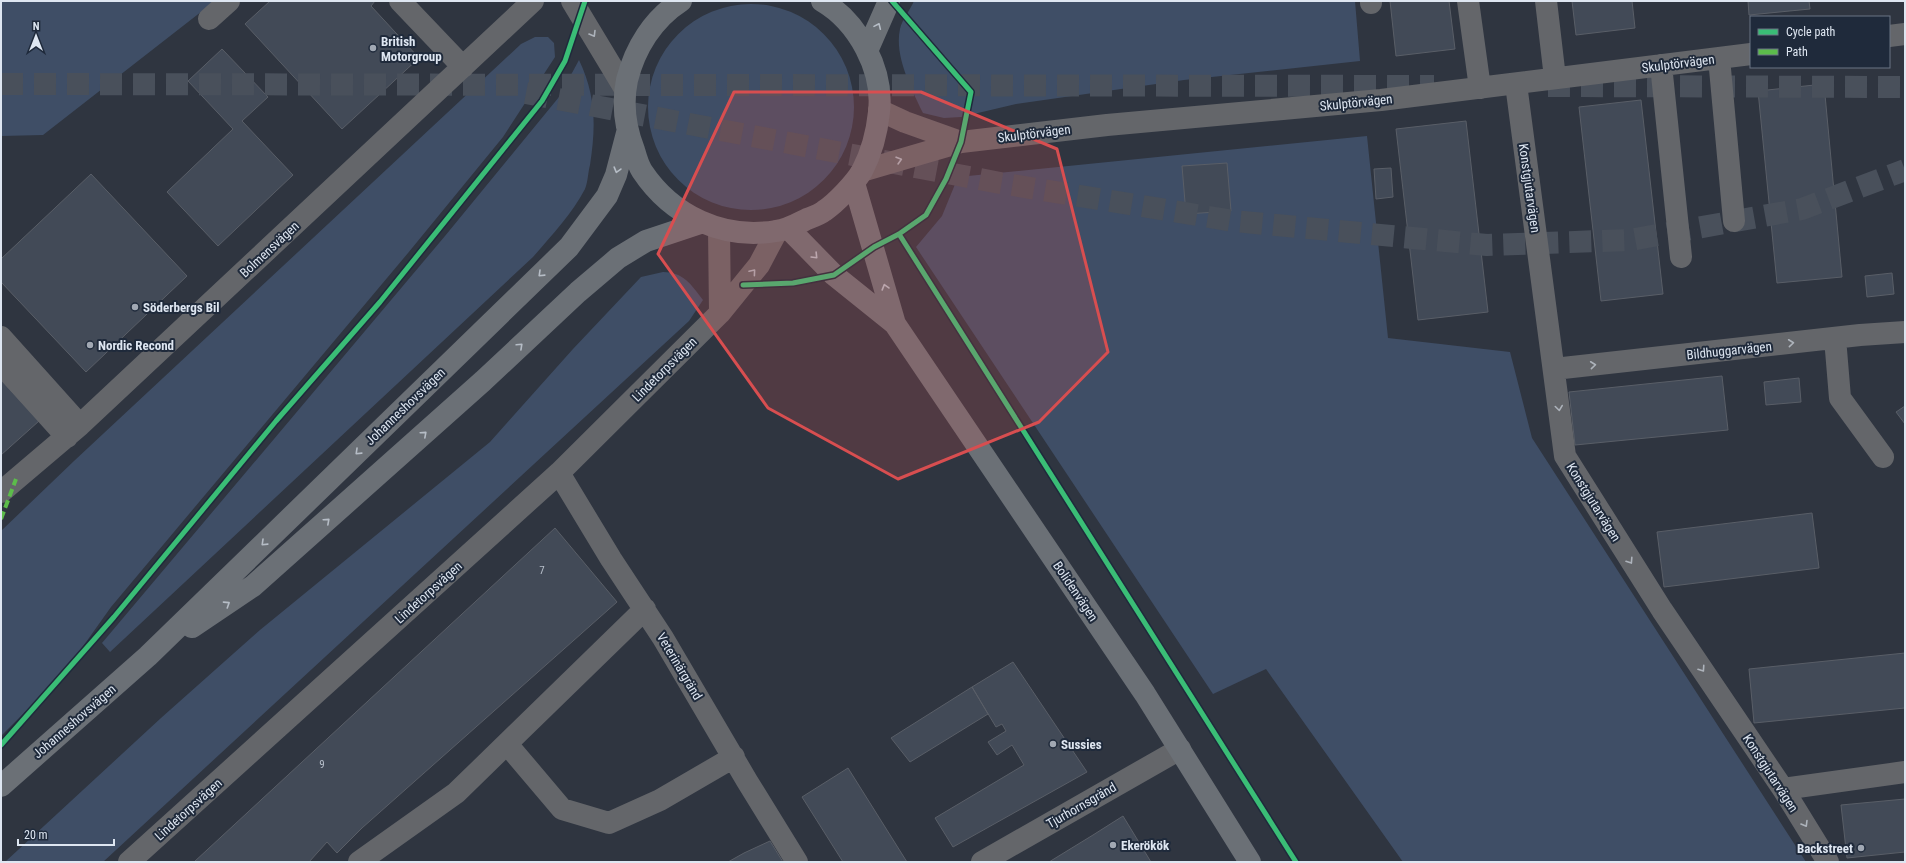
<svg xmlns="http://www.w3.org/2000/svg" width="1906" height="863" font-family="'Roboto Condensed',sans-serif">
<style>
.green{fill:#3f4e66}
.building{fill:#424a57;stroke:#595e67}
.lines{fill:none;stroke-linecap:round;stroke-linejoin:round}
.highway-tunnel{stroke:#49505b;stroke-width:22;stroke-dasharray:22 11;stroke-linecap:butt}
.minor{stroke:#64666a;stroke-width:22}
.major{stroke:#6b7076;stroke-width:22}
.quiet{stroke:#5cbc4b;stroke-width:4;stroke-dasharray:8 4;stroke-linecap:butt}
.cycleway-casing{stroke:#1f2a3b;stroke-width:8}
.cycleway{stroke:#3abd76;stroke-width:5}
.oneway{stroke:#b6bdc6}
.oneway2{stroke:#adb3bb}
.marked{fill:#d84e50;fill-opacity:0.2;stroke:#d84e50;stroke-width:3;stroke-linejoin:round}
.poi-dot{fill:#a1a8b3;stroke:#1f2a3b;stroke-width:1.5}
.labels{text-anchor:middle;stroke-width:4;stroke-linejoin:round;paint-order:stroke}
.number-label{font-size:11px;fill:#b7bfca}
.poi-label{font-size:13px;font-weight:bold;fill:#dee6f1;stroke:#1f2a3b;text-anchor:start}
.street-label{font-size:13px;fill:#dee6f1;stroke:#1f2a3b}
</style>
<rect width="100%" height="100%" fill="#2f3540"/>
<!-- green -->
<path class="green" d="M1,1H215L43,135L1,136Z
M914,1H1355L1360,61L1184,80L1016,104L961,117L944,118L923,113C912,90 894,56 900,29C902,20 910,10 914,1Z
M648 107a103 103 0 1 1 206 0a103 103 0 1 1-206 0Z
M535,37H548L554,43L555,57L503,137L408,253L111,607L64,673L1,736V531L74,461L521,44Z
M579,60C596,96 596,126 590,165C588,172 588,182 585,189C572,214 552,235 533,257L110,652L102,643L445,236L559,97Z
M1367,136L1388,338L1510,352L1532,438L1806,862H1403L1266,669L1213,694L916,247L942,216L958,177Z
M663,272C683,272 691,284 703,300L689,321L103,862H5L161,718L260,630L490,442L573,349L641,277Z"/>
<!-- building -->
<path class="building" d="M270,1H375L371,6L419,58L342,129L245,24Z
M1390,1H1449L1455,49L1396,56Z
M1572,1H1632L1635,28L1576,35Z
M1748,1H1809L1810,9L1749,15Z
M222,49L268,97L242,121L293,175L218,246L167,192L233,129L188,81Z
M1824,84L1842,277L1777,283L1758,91Z
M1641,100L1663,294L1601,301L1579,107Z
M1466,121L1488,312L1418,320L1396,129Z
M1227,163L1231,211L1186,214L1182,166Z
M1391,168L1393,197L1376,199L1374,169Z
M91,174L187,276L86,372L1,282V259Z
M1892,273L1894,294L1867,297L1865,276Z
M1722,376L1728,430L1575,445L1569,392Z
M1799,378L1801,402L1766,405L1764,382Z
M1,380L39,421L1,455Z
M1905,406V424L1896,412Z
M1812,513L1819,568L1664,587L1657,532Z
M555,528L617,602L362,828L337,853L327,842L309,862H194Z
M1905,653V708L1754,723L1749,669Z
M1013,662L1087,772L953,847L935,818L1024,765L1012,745L997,755L988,742L1006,731L1002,724L996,727L972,687Z
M972,687L988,714L910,762L891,738Z
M848,768L907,862H843L802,797Z
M1905,799V852L1847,858L1841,805Z
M1123,816L1151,862H1049L1093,835Z
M770,841L783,862H728L744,853Z"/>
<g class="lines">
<!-- highway-tunnel -->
<path class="highway-tunnel" d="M1,84L1434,86
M1548,86L1905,87
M526,93L1000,183L1234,221L1487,245L1630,240L1802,209L1905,170"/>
<!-- minor -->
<path class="minor" d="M400,1L463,67
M572,1L625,89
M1371,1V3
M1468,1L1480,88
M1546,1L1555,78
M209,19L229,1
M1889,36L1905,34
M1719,58L1734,221
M1661,65L1681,257
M1516,84L1565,456L1662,610L1783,789L1828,862
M879,110L905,122L961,142
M862,171L961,142L1107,125L1381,100L1751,54
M719,229L720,313
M1,337L80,425
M1835,338L1840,398L1883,457
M1,364L67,437
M1554,369L1860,335L1905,332
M559,473L611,559L663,638L747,781L797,862
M1,492L80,425L533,1
M507,744L562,809L609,823L660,800L734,757
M1783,789L1905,772
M129,862L559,473L720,313L759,265L777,231
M359,862L456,793L645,609
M982,862L1180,749"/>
<!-- major -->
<path class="major" d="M681,1C653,19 635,48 627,80C622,104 625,127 634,150C636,157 638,165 642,171C672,216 723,240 776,231C787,230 797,224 807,219C812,217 819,215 824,211C836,203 855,183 862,171C872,152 877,132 879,112C884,70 858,22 822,1
M867,51L889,1
M854,183L895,324
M788,228L834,275L895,324L1145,694L1250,862
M192,627L253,586L483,381L578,292L618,258L646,241L700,223
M1,786L148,656L569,247L607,196L616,175L627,133"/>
<!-- quiet -->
<path class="quiet" d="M1,519L16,479"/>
<!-- cycleway casing -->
<g class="cycleway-casing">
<path id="cycleway" d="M899,234L1296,862
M743,285L793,283L834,275L874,247L899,234L926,215L946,179L961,142L971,92L892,1
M1,745L114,617L276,421L380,302L542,101L565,61L585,1"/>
</g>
<!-- cycleway -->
<use href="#cycleway" class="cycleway"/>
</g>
<!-- one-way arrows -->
<defs><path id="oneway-chevron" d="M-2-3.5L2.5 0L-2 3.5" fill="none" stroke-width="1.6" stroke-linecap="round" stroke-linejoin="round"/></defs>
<g class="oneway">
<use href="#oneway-chevron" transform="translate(878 26) rotate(-66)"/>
<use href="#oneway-chevron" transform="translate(617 170) rotate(106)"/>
<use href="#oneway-chevron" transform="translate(815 256) rotate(46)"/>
<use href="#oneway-chevron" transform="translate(541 274) rotate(136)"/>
<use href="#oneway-chevron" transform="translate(885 287) rotate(-106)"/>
<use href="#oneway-chevron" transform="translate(520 346) rotate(-43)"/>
<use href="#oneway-chevron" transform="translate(424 434) rotate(-42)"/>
<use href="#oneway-chevron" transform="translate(358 452) rotate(136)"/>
<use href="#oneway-chevron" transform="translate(327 521) rotate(-42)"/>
<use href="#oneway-chevron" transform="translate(264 543) rotate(136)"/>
<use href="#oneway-chevron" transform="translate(227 604) rotate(-33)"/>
</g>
<g class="oneway2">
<use href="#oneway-chevron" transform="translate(593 34) rotate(59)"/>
<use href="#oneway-chevron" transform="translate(899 160) rotate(-16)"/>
<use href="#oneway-chevron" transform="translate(753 272) rotate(-50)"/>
<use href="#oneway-chevron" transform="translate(1791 343) rotate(-6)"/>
<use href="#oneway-chevron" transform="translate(1593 365) rotate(-6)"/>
<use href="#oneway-chevron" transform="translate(1559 408) rotate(82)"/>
<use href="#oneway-chevron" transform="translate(1630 561) rotate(57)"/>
<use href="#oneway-chevron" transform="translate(1702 669) rotate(56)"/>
<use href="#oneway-chevron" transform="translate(1805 824) rotate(59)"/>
</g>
<!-- marked area -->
<path class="marked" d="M734,92H921L1057,149L1108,352L1039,422L898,479L768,408L658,254Z"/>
<!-- markers -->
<g class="poi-dot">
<circle cx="373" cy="48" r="4"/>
<circle cx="135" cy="307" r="4"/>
<circle cx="90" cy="345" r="4"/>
<circle cx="1053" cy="744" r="4"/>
<circle cx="1113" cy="845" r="4"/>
<circle cx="1861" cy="848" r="4"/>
</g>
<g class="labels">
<!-- number labels -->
<g class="number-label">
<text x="542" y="574">7</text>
<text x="322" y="768">9</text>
</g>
<!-- poi labels -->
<g class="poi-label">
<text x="381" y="46">British<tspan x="381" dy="15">Motorgroup</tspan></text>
<text x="143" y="312">Söderbergs Bil</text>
<text x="98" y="350">Nordic Recond</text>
<text x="1061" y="749">Sussies</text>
<text x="1121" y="850">Ekerökök</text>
<text x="1853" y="853" text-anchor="end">Backstreet</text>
</g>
<!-- street labels -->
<g class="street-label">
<text transform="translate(1678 63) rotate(-7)" y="5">Skulptörvägen</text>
<text transform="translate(1356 102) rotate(-6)" y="5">Skulptörvägen</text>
<text transform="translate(1034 133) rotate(-7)" y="5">Skulptörvägen</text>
<text transform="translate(1530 188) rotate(82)" y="5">Konstgjutarvägen</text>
<text transform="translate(269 249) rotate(-43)" y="5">Bolmensvägen</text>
<text transform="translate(1729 350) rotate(-6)" y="5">Bildhuggarvägen</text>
<text transform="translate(664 369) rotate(-45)" y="5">Lindetorpsvägen</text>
<text transform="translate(405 406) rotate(-44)" y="5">Johanneshovsvägen</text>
<text transform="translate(1594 502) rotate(58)" y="5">Konstgjutarvägen</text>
<text transform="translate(1076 591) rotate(56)" y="5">Bolidenvägen</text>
<text transform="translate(428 592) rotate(-42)" y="5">Lindetorpsvägen</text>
<text transform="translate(680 666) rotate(59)" y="5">Veterinärgränd</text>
<text transform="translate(74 721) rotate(-41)" y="5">Johanneshovsvägen</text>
<text transform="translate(1771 773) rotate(57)" y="5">Konstgjutarvägen</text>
<text transform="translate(1081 805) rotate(-30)" y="5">Tjurhornsgränd</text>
<text transform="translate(188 809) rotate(-42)" y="5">Lindetorpsvägen</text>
</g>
</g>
<!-- border -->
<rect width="1906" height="863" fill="none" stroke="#dee6f1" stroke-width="4"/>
<!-- legend -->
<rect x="1750" y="16" width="140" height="52" fill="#1f2a3b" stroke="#6b7584"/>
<rect x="1758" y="29" width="20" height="6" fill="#3abd76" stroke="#6b7584"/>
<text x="1786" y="36" font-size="12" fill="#dee6f1">Cycle path</text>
<rect x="1758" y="49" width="20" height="6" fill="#5cbc4b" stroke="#6b7584"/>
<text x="1786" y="56" font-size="12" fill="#dee6f1">Path</text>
<!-- north arrow -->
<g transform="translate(36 36)" stroke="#1f2a3b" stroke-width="3" paint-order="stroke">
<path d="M0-3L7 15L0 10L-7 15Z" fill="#dee6f1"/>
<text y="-6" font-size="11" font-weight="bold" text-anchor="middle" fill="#dee6f1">N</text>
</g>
<!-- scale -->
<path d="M18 839v6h96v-6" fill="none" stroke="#dee6f1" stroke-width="2"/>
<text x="24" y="839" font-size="12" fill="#dee6f1" stroke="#1f2a3b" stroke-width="3" paint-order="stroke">20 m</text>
</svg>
